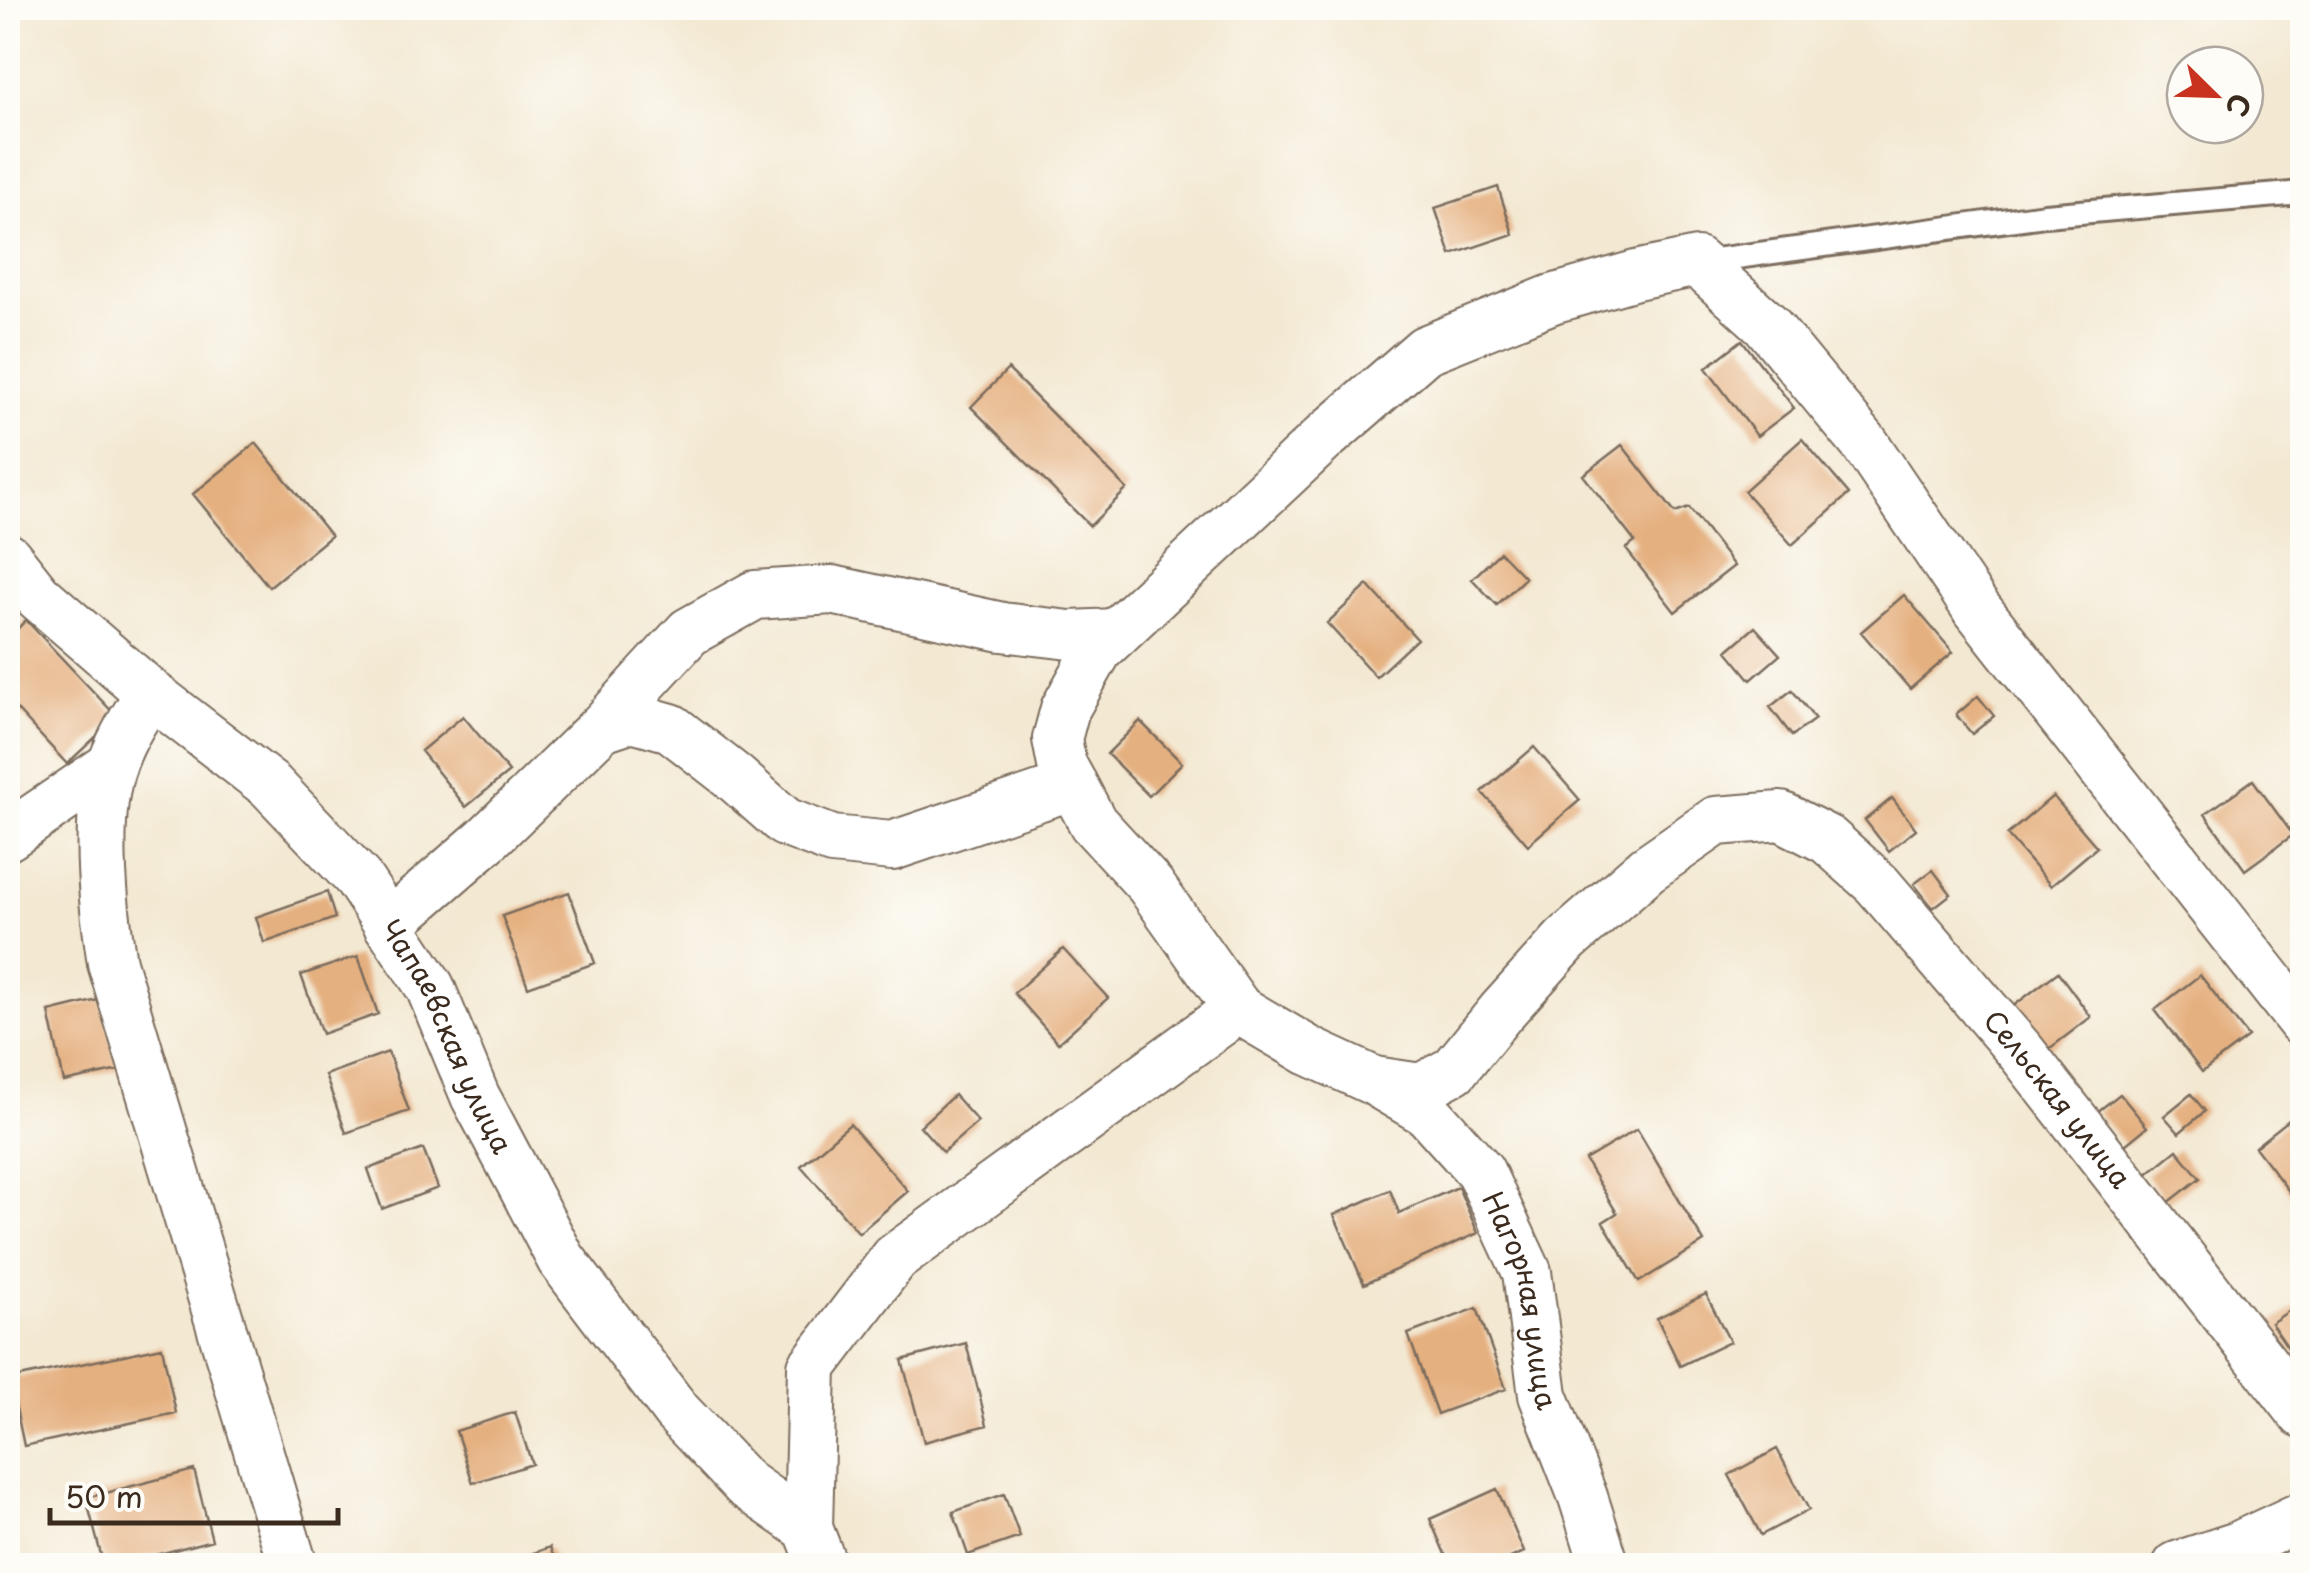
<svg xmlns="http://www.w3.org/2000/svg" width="2310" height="1573" font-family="'Playpen Sans',sans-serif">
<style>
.building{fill:#e5b080}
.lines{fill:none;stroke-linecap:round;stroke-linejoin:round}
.lane-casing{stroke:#7b6c5d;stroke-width:28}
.street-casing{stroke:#7b6c5d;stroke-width:52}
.lane{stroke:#fff;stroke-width:22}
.street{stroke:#fff;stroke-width:48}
.labels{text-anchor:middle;stroke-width:8;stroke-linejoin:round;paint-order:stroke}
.street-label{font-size:28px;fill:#3b2a1e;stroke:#fdfcf7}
</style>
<rect width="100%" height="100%" fill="#fdfcf7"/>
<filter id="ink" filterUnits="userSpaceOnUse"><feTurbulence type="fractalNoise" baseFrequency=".01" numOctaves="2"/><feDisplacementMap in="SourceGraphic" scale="20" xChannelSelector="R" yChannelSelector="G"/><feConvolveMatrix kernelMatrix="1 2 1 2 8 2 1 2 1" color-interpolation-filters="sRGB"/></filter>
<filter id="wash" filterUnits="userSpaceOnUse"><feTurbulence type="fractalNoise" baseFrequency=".0048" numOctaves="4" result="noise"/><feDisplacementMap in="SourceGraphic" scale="40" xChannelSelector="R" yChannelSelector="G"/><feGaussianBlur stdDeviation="2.25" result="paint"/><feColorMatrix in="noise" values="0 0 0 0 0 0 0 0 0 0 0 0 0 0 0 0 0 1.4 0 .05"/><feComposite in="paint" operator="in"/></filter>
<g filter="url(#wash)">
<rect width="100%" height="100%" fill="#f3e8d1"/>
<g id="blocks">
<!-- building -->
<path class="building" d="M1498,187L1513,234L1451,255L1435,208Z
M1742,340L1794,408L1757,436L1706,368Z
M1008,369L1127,489L1090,526L971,407Z
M1802,439L1849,494L1792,545L1744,491Z
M256,443L331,536L269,587L193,494Z
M1622,445L1675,513L1689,508L1734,566L1675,612L1626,549L1635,542L1583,475Z
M1500,552L1525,578L1497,605L1472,579Z
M1368,585L1417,639L1376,677L1327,623Z
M1904,595L1953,652L1910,689L1861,632Z
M26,620L117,717L67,764L8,700V638Z
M1755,627L1780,655L1751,680L1727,651Z
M1792,690L1815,719L1792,736L1770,707Z
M1978,696L1994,716L1972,734L1956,715Z
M463,716L509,772L466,807L421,751Z
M1140,721L1182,763L1149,796L1107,754Z
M1534,747L1580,800L1528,845L1482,792Z
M2253,780L2293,835L2245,870L2205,814Z
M2053,796L2097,847L2051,886L2007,835Z
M1892,798L1916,829L1889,851L1865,820Z
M1933,870L1951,894L1933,908L1914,884Z
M327,892L335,918L264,943L256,917Z
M569,892L595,963L528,987L502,916Z
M1063,949L1108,998L1058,1043L1014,993Z
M358,956L378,1014L322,1034L301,975Z
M2058,972L2091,1017L2045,1052L2012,1007Z
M2200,975L2248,1037L2202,1072L2155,1010Z
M102,999L119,1070L64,1082L49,1012Z
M388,1052L409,1111L346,1133L325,1075Z
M2120,1094L2147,1127L2125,1145L2097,1112Z
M2191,1094L2205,1111L2179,1133L2164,1116Z
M954,1095L978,1122L943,1152L920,1126Z
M2300,1111L2302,1114V1200L2298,1203L2255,1147Z
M850,1124L908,1191L859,1233L801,1166Z
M1637,1129L1704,1242L1639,1282L1603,1222L1617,1213L1585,1160Z
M423,1149L438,1188L382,1209L368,1169Z
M2177,1150L2200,1178L2168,1203L2146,1175Z
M1458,1187L1478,1233L1364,1284L1334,1215L1390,1190L1399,1213Z
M1706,1294L1730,1342L1680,1366L1657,1318Z
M2302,1302V1349L2293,1355L2271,1323Z
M1477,1308L1506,1389L1437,1414L1408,1334Z
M966,1343L987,1425L924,1442L902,1360Z
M162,1347L176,1413L24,1446L10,1379Z
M515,1412L532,1464L473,1483L456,1431Z
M1777,1449L1809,1510L1761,1535L1729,1475Z
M194,1470L212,1540L114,1566H104L86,1498Z
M1497,1489L1524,1552L1493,1566H1450L1430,1519Z
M1004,1494L1020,1537L968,1555L953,1512Z
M550,1547L557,1566H500V1565Z"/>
</g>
</g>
<g filter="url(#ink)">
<use href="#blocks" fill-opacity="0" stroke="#7b6c5d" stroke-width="2.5"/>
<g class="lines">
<!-- lane casing -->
<g class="lane-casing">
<path id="lane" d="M1700,262L2045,215L2302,193"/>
</g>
<!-- street casing -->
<g class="street-casing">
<g id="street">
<path id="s1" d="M8,558L38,596L150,693L271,786L358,878L430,987L475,1096L561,1259L677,1412L745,1484L808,1528L823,1566"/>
<path d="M150,693C136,715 122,737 113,762C93,817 103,905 112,963L293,1566"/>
<path d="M602,727L632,717L671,728L734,777L785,822L832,840L892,846L1073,785"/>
<path d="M8,836L112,765"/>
<path d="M388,925L487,839L602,727L689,632L755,595L832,590L1002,627L1070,635L1116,633"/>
<path id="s2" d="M2302,1022L1974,605L1865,444L1766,324L1697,262L1636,275L1552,299L1425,350L1326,436L1098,650L1065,709L1057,739L1062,765L1073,785L1093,823L1150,885L1238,1009L1309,1051L1374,1081L1421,1088L1454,1070L1501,1012L1566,940L1647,869L1716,821L1781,816L1828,840L1877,884L2022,1053L2302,1413"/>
<path id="s3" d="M1381,1085L1427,1112L1480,1171L1527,1272L1543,1395L1583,1497L1605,1566"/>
<path d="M808,1528L812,1367L895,1258L1238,1009"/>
<path d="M2177,1566L2238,1546L2302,1516"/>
</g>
</g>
<!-- lane -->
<use href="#lane" class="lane"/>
<!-- street -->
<use href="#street" class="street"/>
</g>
</g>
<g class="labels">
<!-- street labels -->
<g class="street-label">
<text dy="10" stroke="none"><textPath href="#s1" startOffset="658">Чапаевская улица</textPath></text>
<text dy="10" stroke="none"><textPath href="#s2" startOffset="3198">Сельская улица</textPath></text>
<text dy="10" stroke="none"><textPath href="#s3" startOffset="270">Нагорная улица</textPath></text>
</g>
</g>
<!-- margin -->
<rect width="2310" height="1573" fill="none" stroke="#fdfcf7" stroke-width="40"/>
<!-- north arrow -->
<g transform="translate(2215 95) rotate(113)"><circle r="48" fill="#fdfcf7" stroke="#afa8a0" stroke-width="2.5"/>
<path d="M0-8L18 38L0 25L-18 38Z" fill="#c8321e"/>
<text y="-15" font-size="28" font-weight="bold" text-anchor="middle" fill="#3b2a1e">С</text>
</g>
<!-- scale -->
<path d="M50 1508v15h288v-15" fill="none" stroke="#3b2a1e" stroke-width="5"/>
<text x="65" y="1508" font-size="30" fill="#3b2a1e" stroke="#fdfcf7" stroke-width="8" paint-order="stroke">50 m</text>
</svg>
